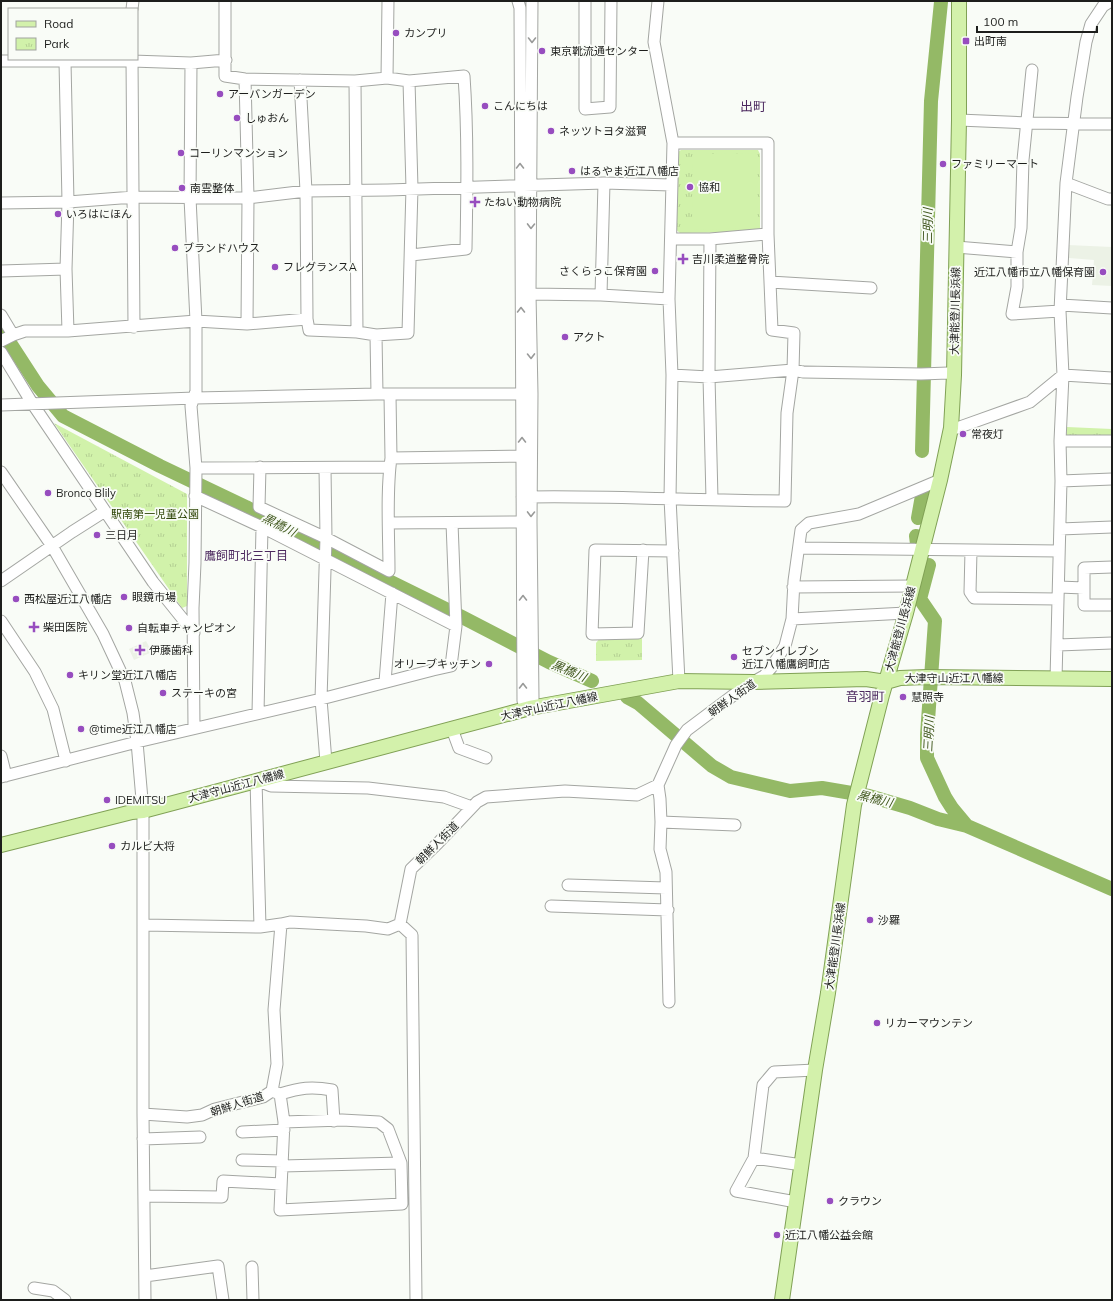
<svg xmlns="http://www.w3.org/2000/svg" width="1113" height="1301" font-family="Mulish,'Noto Sans JP',sans-serif">
<style>
.built{fill:#ecf2e6}
.park{fill:url(#park-tufts)}
.pitch{fill:#d1f2aa}
.lines{fill:none;stroke-linecap:round;stroke-linejoin:round}
.river{stroke:#94b966;stroke-width:14}
.minor-casing{stroke:#a4a6a2;stroke-width:13}
.major-casing{stroke:#80a155;stroke-width:16}
.minor{stroke:#fff;stroke-width:11}
.major{stroke:#d3f1ab;stroke-width:14}
.oneway{stroke:#999a99}
.poi-dot{fill:#974dbf;stroke:#f9fcf7;stroke-width:1.5}
.labels{text-anchor:middle;stroke-width:3.5;stroke-linejoin:round;paint-order:stroke}
.poi-label{font-size:11px;fill:#1d1e1c;stroke:#f9fcf7;text-anchor:start}
.street-label{font-size:11px;fill:#1d1e1c;stroke:#f9fcf7}
.park-label{font-size:11px;fill:#304709;stroke:#f9fcf7}
.water-label{font-size:12px;font-style:italic;fill:#3f561c;stroke:#f9fcf7}
.neighbourhood-label{font-size:12px;fill:#4c285f;stroke:#f9fcf7}
.quarter-label{font-size:13px;fill:#4c285f;stroke:#f9fcf7}
</style>
<defs>
<pattern id="park-tufts" width="24" height="20" patternUnits="userSpaceOnUse"><rect width="24" height="20" fill="#d1f2aa"/><path d="M3 7l-1-3M5 7V3M7 7l1-3M15 17l-1-3M17 17v-4M19 17l1-3" fill="none" stroke="#b3cf92"/></pattern>
</defs>
<rect width="100%" height="100%" fill="#f9fcf7"/>
<!-- built -->
<path class="built" d="M1068,245L1112,247V286L1092,285L1094,260L1069,258Z
M146,641L152,652L134,660L129,649Z"/>
<!-- park -->
<path class="park" d="M681,150H758L760,154V229L755,232L680,233L674,228L675,154Z
M54,423L187,494V606L182,608Z
M1067,427L1112,429V437L1066,436Z
M642,637V660L596,661V643L600,638Z"/>
<!-- pitch -->
<path class="pitch" d="M756,153V228L692,230L693,162L703,154Z"/>
<g class="lines">
<!-- river -->
<path class="river" d="M1,329L38,386L63,416L160,466L246,507L332,553L462,617L549,662L592,681
M922,451L931,101L941,2
M918,518L923,490
M916,536L917,544
M929,565L920,599L935,621L927,735V758L945,797L952,808L967,826
M627,697L638,703L712,766L731,777L790,791L822,788L869,796L910,808L938,819L967,826L1112,889"/>
<!-- minor casing -->
<g class="minor-casing">
<path id="minor" d="M225,1V76L245,79L355,81L387,78L409,81L464,76C468,133 467,191 466,249L411,255
M518,1L520,8L523,701L530,708
M585,1V109L610,107L611,1
M658,1L654,42L673,143L669,299L672,375L670,498L679,681
M132,9L133,1
M132,59L134,327
M1,61H132L191,63L226,60
M65,62L68,202L66,269L68,331
M191,63L190,198L196,321V391L191,406L196,468L195,563L193,608L194,728
M1032,70L1023,160L1021,228L1017,252V287L1012,314L1060,311
M387,78L388,1
M245,79L248,198L247,324
M300,80L306,191L307,319L309,330L357,332L376,335L408,333L412,188L409,81
M355,81L357,332
M959,120L1027,123L1112,124
M1066,183L1108,199H1112
M1,203L68,202L134,197L248,198L306,191L388,190L604,183L671,185
M671,239H710L768,234
M710,239L709,377L712,499
M956,247L1017,252
M1,271L66,269
M770,282L871,288
M530,294L601,295L669,299
M601,295L604,183
M1061,305L1112,308
M1,315L13,335
M376,335L377,394
M1,341L13,335L25,331H68L196,321L247,324L307,319
M1,352L32,403L153,582L194,633
M672,375L709,377L793,370L803,372L921,374L948,373L954,375
M1,405L195,398L377,394H528
M951,428H957L1030,402L1063,375L1060,311L1066,183L1077,97L1086,42L1091,24L1103,6L1111,1
M1060,441H1112
M391,458L522,456
M260,467L259,507L326,538L389,571C389,535 386,493 391,458L390,395
M196,468L390,467
M325,468L326,538L321,699L326,762
M1,472L52,546L103,634L125,681L133,713L137,742L143,811V1114L145,1300
M1061,481L1112,479
M195,496L262,527L456,626
M522,497C610,495 698,501 785,501L787,413L793,370L794,333L772,330L768,234V143H673
M389,523L522,522
M1060,529L1112,527
M799,548L1059,551
M643,550L638,633L592,634L595,550L673,551
M971,551L970,592L974,598L1058,599
M1112,567L1084,568V605H1112
M1,581L72,532L105,511
M793,587L912,586
M1059,587L1084,588
M792,619L906,613
M1,621L35,672L53,709L66,761
M1058,645L1112,643
M1056,679L1061,481L1060,441L1063,375L1112,378
M385,682L392,593
M530,708L533,699L531,522L532,394L530,294L532,1
M258,713L262,527
M452,729L459,748L486,758
M1,756L6,776
M1,777L137,742L321,699L433,670L451,666L456,626L452,523
M658,785L660,799L661,822
M568,885L666,888
M551,906L668,910
M400,924L412,935L416,1300
M143,925L260,927L281,924
M260,927L256,780L271,786L368,788L444,797L472,807
M669,1002L666,872L660,849L661,822L735,825
M272,1091L280,1094L284,1122L280,1210L402,1204L401,1163L388,1129L379,1122L342,1120L284,1122
M280,1094C300,1088 311,1086 332,1090L334,1121
M143,1114L187,1117L202,1115L215,1109L263,1097L272,1091L277,1064L274,1010L281,924L290,922L366,926L388,929L400,924L411,869L438,843L477,802L486,797L565,791L637,795L658,785L676,745L687,730L743,688L764,676L771,668L785,646L792,619L794,581L801,530L809,523L859,514L940,480
M242,1132L284,1130
M143,1139L200,1137
M754,1158L802,1165
M242,1160L282,1161
M282,1166L401,1163
M144,1196L222,1197L223,1181L281,1184
M796,1202L736,1191L754,1158L763,1085L774,1072L815,1070
M252,1267L253,1300
M145,1276L218,1266L223,1300
M34,1288L53,1291L65,1300"/>
</g>
<!-- major casing -->
<g class="major-casing">
<path id="major" d="M1,845L132,812L143,811L530,708L679,681L754,682L866,679L886,682L900,678L927,677L1112,679
M782,1300L815,1070L828,993L854,805L882,695L906,613L940,480L951,428L954,375L959,120V1"/>
</g>
<!-- minor -->
<use href="#minor" class="minor"/>
<!-- major -->
<use href="#major" class="major"/>
</g>
<!-- one-way arrows -->
<defs><path id="oneway-chevron" d="M-2-3.5L2.5 0L-2 3.5" fill="none" stroke-width="1.6" stroke-linecap="round" stroke-linejoin="round"/></defs>
<g class="oneway">
<use href="#oneway-chevron" transform="translate(532 40) rotate(90)"/>
<use href="#oneway-chevron" transform="translate(520 166) rotate(-90)"/>
<use href="#oneway-chevron" transform="translate(531 226) rotate(91)"/>
<use href="#oneway-chevron" transform="translate(521 310) rotate(-90)"/>
<use href="#oneway-chevron" transform="translate(531 356) rotate(89)"/>
<use href="#oneway-chevron" transform="translate(522 440) rotate(-90)"/>
<use href="#oneway-chevron" transform="translate(531 514) rotate(91)"/>
<use href="#oneway-chevron" transform="translate(523 598) rotate(-90)"/>
<use href="#oneway-chevron" transform="translate(523 686) rotate(-90)"/>
</g>
<!-- markers -->
<g class="poi-dot">
<circle cx="396" cy="33" r="4"/>
<rect x="962" y="37" width="8" height="8" rx="2"/>
<circle cx="542" cy="51" r="4"/>
<circle cx="220" cy="94" r="4"/>
<circle cx="485" cy="106" r="4"/>
<circle cx="237" cy="118" r="4"/>
<circle cx="551" cy="131" r="4"/>
<circle cx="181" cy="153" r="4"/>
<circle cx="943" cy="164" r="4"/>
<circle cx="572" cy="171" r="4"/>
<circle cx="690" cy="187" r="4"/>
<circle cx="182" cy="188" r="4"/>
<path d="M473 196h4v4h4v4h-4v4h-4v-4h-4v-4h4z"/>
<circle cx="58" cy="214" r="4"/>
<circle cx="175" cy="248" r="4"/>
<path d="M681 253h4v4h4v4h-4v4h-4v-4h-4v-4h4z"/>
<circle cx="275" cy="267" r="4"/>
<circle cx="655" cy="271" r="4"/>
<circle cx="1103" cy="272" r="4"/>
<circle cx="565" cy="337" r="4"/>
<circle cx="963" cy="434" r="4"/>
<circle cx="48" cy="493" r="4"/>
<circle cx="97" cy="535" r="4"/>
<circle cx="124" cy="597" r="4"/>
<circle cx="16" cy="599" r="4"/>
<path d="M32 621h4v4h4v4h-4v4h-4v-4h-4v-4h4z"/>
<circle cx="129" cy="628" r="4"/>
<path d="M138 644h4v4h4v4h-4v4h-4v-4h-4v-4h4z"/>
<circle cx="734" cy="657" r="4"/>
<circle cx="489" cy="664" r="4"/>
<circle cx="70" cy="675" r="4"/>
<circle cx="163" cy="693" r="4"/>
<circle cx="903" cy="697" r="4"/>
<circle cx="81" cy="729" r="4"/>
<circle cx="107" cy="800" r="4"/>
<circle cx="112" cy="846" r="4"/>
<circle cx="870" cy="920" r="4"/>
<circle cx="877" cy="1023" r="4"/>
<circle cx="830" cy="1201" r="4"/>
<circle cx="777" cy="1235" r="4"/>
</g>
<g class="labels">
<!-- poi labels -->
<g class="poi-label">
<text x="404" y="37">カンプリ</text>
<text x="974" y="45">出町南</text>
<text x="550" y="55">東京靴流通センター</text>
<text x="228" y="98">アーバンガーデン</text>
<text x="493" y="110">こんにちは</text>
<text x="245" y="122">しゅおん</text>
<text x="559" y="135">ネッツトヨタ滋賀</text>
<text x="189" y="157">コーリンマンション</text>
<text x="951" y="168">ファミリーマート</text>
<text x="580" y="175">はるやま近江八幡店</text>
<text x="698" y="191">協和</text>
<text x="190" y="192">南雲整体</text>
<text x="484" y="206">たねい動物病院</text>
<text x="66" y="218">いろはにほん</text>
<text x="183" y="252">ブランドハウス</text>
<text x="692" y="263">吉川柔道整骨院</text>
<text x="283" y="271">フレグランスA</text>
<text x="647" y="275" text-anchor="end">さくらっこ保育園</text>
<text x="1095" y="276" text-anchor="end">近江八幡市立八幡保育園</text>
<text x="573" y="341">アクト</text>
<text x="971" y="438">常夜灯</text>
<text x="56" y="497">Bronco Blily</text>
<text x="105" y="539">三日月</text>
<text x="132" y="601">眼鏡市場</text>
<text x="24" y="603">西松屋近江八幡店</text>
<text x="43" y="631">柴田医院</text>
<text x="137" y="632">自転車チャンピオン</text>
<text x="149" y="654">伊藤歯科</text>
<text x="742" y="655">セブンイレブン<tspan x="742" dy="13">近江八幡鷹飼町店</tspan></text>
<text x="481" y="668" text-anchor="end">オリーブキッチン</text>
<text x="78" y="679">キリン堂近江八幡店</text>
<text x="171" y="697">ステーキの宮</text>
<text x="911" y="701">慧照寺</text>
<text x="89" y="733">@time近江八幡店</text>
<text x="115" y="804">IDEMITSU</text>
<text x="120" y="850">カルビ大将</text>
<text x="878" y="924">沙羅</text>
<text x="885" y="1027">リカーマウンテン</text>
<text x="838" y="1205">クラウン</text>
<text x="785" y="1239">近江八幡公益会館</text>
</g>
<!-- street labels -->
<g class="street-label">
<text transform="translate(955 311) rotate(-89)" y="4">大津能登川長浜線</text>
<text transform="translate(900 629) rotate(-75)" y="4">大津能登川長浜線</text>
<text x="954" y="682">大津守山近江八幡線</text>
<text transform="translate(732 698) rotate(-35)" y="4">朝鮮人街道</text>
<text transform="translate(549 706) rotate(-12)" y="4">大津守山近江八幡線</text>
<text transform="translate(236 786) rotate(-15)" y="4">大津守山近江八幡線</text>
<text transform="translate(437 843) rotate(-45)" y="4">朝鮮人街道</text>
<text transform="translate(835 946) rotate(-82)" y="4">大津能登川長浜線</text>
<text transform="translate(237 1104) rotate(-18)" y="4">朝鮮人街道</text>
</g>
<!-- park labels -->
<g class="park-label">
<text x="155" y="518">駅南第一児童公園</text>
</g>
<!-- water labels -->
<g class="water-label">
<text transform="translate(928 226) rotate(-89)" y="4">三明川</text>
<text transform="translate(279 525) rotate(27)" y="4">黒橋川</text>
<text transform="translate(569 671) rotate(23)" y="4">黒橋川</text>
<text transform="translate(929 734) rotate(-87)" y="4">三明川</text>
<text transform="translate(875 799) rotate(14)" y="4">黒橋川</text>
</g>
<!-- neighbourhood labels -->
<g class="neighbourhood-label">
<text x="246" y="560">鷹飼町北三丁目</text>
</g>
<!-- quarter labels -->
<g class="quarter-label">
<text x="753" y="111">出町</text>
<text x="865" y="701">音羽町</text>
</g>
</g>
<!-- border -->
<rect width="1113" height="1301" fill="none" stroke="#1d1e1c" stroke-width="4"/>
<!-- legend -->
<rect x="8" y="8" width="130" height="52" fill="#f9fcf7" stroke="#a1a39f"/>
<rect x="16" y="21" width="20" height="6" fill="#d3f1ab" stroke="#a1a39f"/>
<text x="44" y="28" font-size="12" fill="#1d1e1c">Road</text>
<rect x="16" y="38" width="20" height="12" fill="url(#park-tufts)" stroke="#a1a39f"/>
<text x="44" y="48" font-size="12" fill="#1d1e1c">Park</text>
<!-- scale -->
<path d="M977 26v6h120v-6" fill="none" stroke="#1d1e1c" stroke-width="2"/>
<text x="983" y="26" font-size="12" fill="#1d1e1c" stroke="#f9fcf7" stroke-width="3" paint-order="stroke">100 m</text>
</svg>
